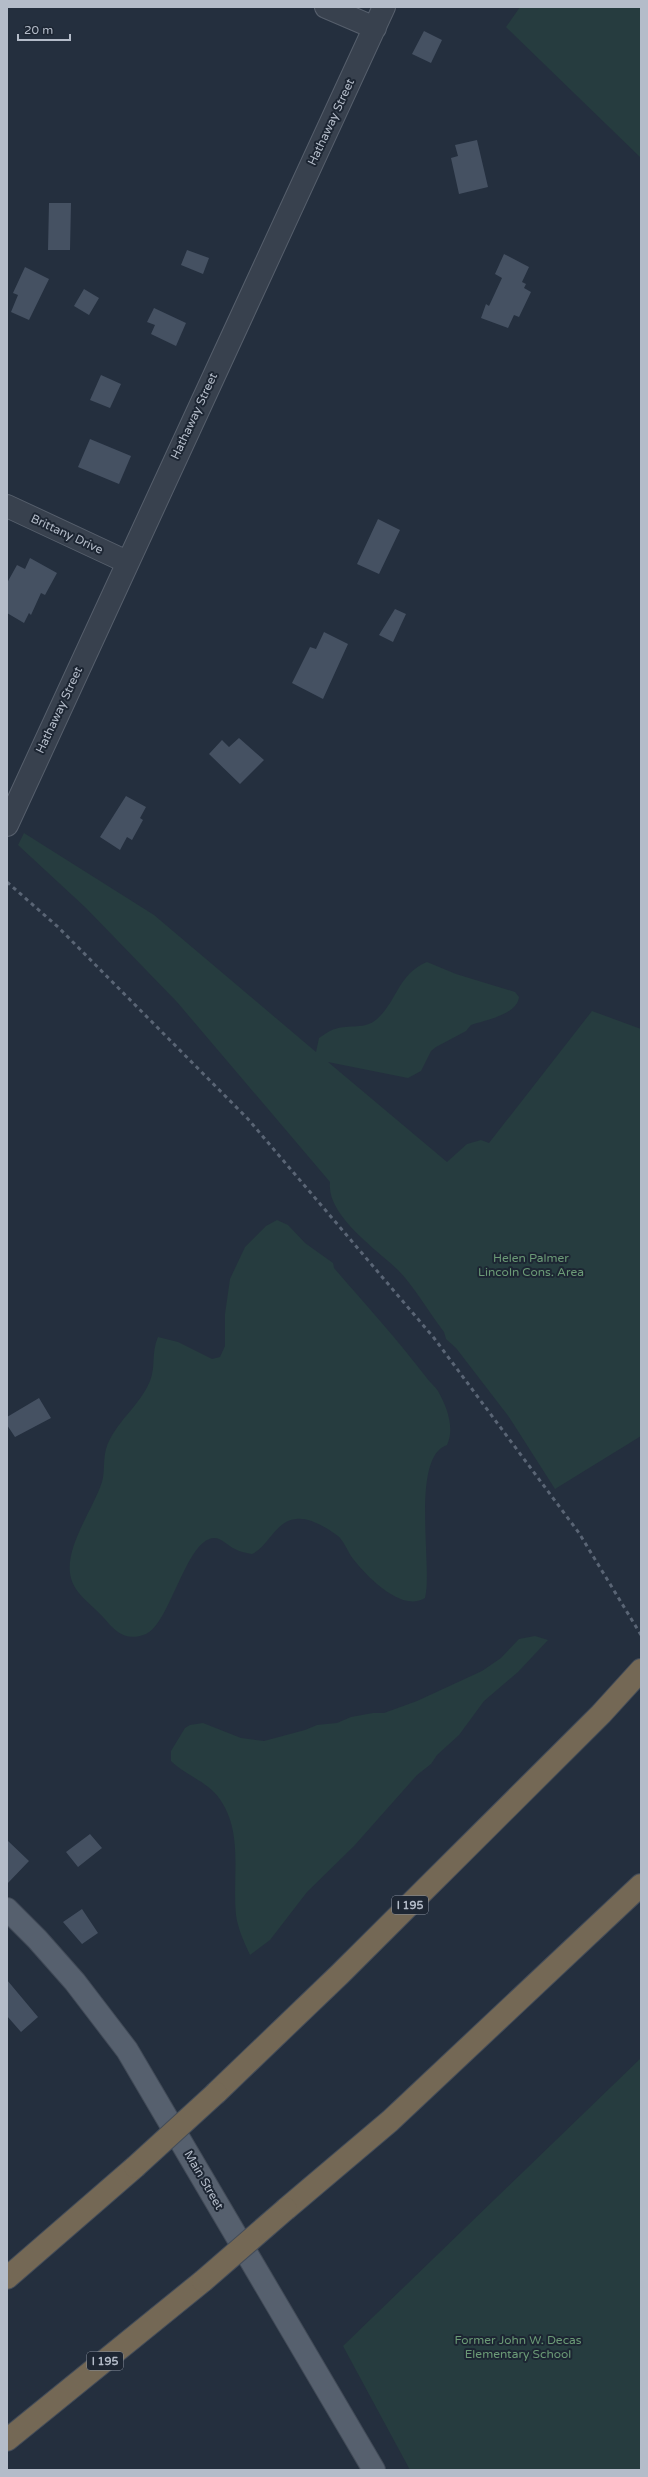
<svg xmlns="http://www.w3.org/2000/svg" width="648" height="2477" font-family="'Varela Round',sans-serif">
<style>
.green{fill:#263c3f}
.building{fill:#455162}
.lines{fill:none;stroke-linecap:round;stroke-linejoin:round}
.minor-casing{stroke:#565f6c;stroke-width:24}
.major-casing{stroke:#414a57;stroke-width:24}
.highway-casing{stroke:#434c59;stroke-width:24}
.minor{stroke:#38414e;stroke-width:22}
.major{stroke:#56606e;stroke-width:22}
.highway{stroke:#746855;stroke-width:22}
.rail{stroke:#5a6575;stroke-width:3;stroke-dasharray:4 4;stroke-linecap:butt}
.highway-bridge-casing{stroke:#434c59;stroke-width:24;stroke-linecap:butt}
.highway-bridge{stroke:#746855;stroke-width:22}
.labels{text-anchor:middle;stroke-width:4;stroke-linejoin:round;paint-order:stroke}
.shield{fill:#1d2633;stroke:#878f9c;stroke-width:1}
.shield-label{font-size:11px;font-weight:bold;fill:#b4bcc9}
.street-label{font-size:12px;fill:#b4bcc9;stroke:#1d2633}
.park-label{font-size:12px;fill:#6b9a76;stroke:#1d2633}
</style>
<rect width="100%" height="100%" fill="#242f3e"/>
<!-- green -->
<path class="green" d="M520,7H641V158L506,27Z
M24,833L154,915L316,1052L319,1038C324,1035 330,1030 335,1029C349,1024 365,1030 377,1019C398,1000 398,974 427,962L456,974L515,992L519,997C517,1015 485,1020 471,1025L466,1031L436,1047L431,1051L421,1071L408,1078L328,1062L447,1162L467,1144L481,1140L489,1143L592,1011L641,1029V1436L555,1489L509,1417L456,1348L446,1339L444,1332C430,1314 414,1286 398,1270C376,1249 326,1215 330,1182L177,1002L86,908L18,845Z
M277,1220L288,1225L305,1243L333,1263L334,1268C365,1304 397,1339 426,1377C429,1382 435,1386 438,1391C447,1407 455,1428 447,1445C410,1457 433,1568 425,1598C401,1613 365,1575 351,1556C347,1550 344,1541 338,1536C327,1528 310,1517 296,1519C275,1521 270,1545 252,1554C247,1553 240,1552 235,1549C228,1546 222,1538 214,1538C186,1539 170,1624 146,1634C125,1642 116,1632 103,1617C92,1605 75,1594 71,1578C63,1549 93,1510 102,1482C105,1472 103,1460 106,1449C114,1423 140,1406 150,1381C156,1366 151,1353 158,1337L178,1342L212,1359L220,1357L225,1346V1314L230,1279L245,1247L266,1226Z
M535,1636L548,1640L518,1672L484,1701L459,1735L437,1755L431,1764L417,1775L354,1846L307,1892L270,1940L250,1955C244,1942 238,1929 236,1915C232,1876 244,1832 219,1798C208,1782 185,1775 171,1761V1751L185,1728L190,1725L203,1723L241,1738L264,1741L305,1730L317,1725L337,1723L351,1717L373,1713H384L417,1701L482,1671L501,1658L519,1639Z
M641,2058V2470H410L343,2346Z"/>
<!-- building -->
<path class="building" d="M424,31L442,40L431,63L412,54Z
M477,140L488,187L459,194L451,158L458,156L455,145Z
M49,203H71L70,250H48Z
M187,250L209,258L203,274L181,265Z
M504,254L529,267L522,282L526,284L524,288L531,292L519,317L514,315L508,328L481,318L486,304L489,306L502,278L495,274Z
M25,267L49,279L29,320L11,312L18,295L13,293Z
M84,289L99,298L89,315L74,306Z
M154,308L186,323L176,346L151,334L155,325L147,322Z
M101,375L121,384L110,408L90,400Z
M90,439L131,456L119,484L78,467Z
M378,519L400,530L379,574L357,564Z
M30,558L57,573L45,595L41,593L31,615L29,613L24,623L7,613V583L17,565L25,569Z
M395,609L406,614L393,642L379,635Z
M324,632L348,644L323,699L292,683L310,647L316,649Z
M239,738L264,760L240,784L209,754L222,740L229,747Z
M126,796L146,807L140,818L143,820L132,840L127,837L120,850L100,837Z
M39,1398L51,1418L15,1437L7,1425V1417Z
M90,1834L102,1848L78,1867L66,1852Z
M7,1840L29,1861L7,1884Z
M82,1909L98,1933L82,1944L63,1922Z
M7,1980L38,2017L21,2032L7,2016Z"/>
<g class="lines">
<!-- minor casing -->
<g class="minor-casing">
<path id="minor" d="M326,7L375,28
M7,506L127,562
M7,825L384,7"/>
</g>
<!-- major casing -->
<g class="major-casing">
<path id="major" d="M7,1909L37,1939L75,1982L127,2050L374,2470"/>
</g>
<!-- highway casing -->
<g class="highway-casing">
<path id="highway" d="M216,2093L340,1974L601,1714L641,1670
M286,2209L390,2121L641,1885
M7,2278L135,2167
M7,2440L203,2281"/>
</g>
<!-- minor -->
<use href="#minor" class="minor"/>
<!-- major -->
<use href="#major" class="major"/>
<!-- highway -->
<use href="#highway" class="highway"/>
<!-- rail -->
<path class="rail" d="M7,882L58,927L248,1119L434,1338L579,1533L641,1635"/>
<!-- highway-bridge casing -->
<g class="highway-bridge-casing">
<path id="highway-bridge" d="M135,2167L216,2093
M203,2281L286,2209"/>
</g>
<!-- highway-bridge -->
<use href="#highway-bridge" class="highway-bridge"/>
</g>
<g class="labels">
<!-- shield labels -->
<g class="shield">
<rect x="392" y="1896" width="36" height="18" rx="3"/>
<rect x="87" y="2352" width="36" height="18" rx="3"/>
</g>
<g class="shield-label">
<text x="410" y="1909">I 195</text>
<text x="105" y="2365">I 195</text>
</g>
<!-- street labels -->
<g class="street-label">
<text transform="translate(331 122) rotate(-65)" y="4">Hathaway Street</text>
<text transform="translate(194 416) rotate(-65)" y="4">Hathaway Street</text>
<text transform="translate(67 534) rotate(25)" y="4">Brittany Drive</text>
<text transform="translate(59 710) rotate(-65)" y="4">Hathaway Street</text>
<text transform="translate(204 2180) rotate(60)" y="4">Main Street</text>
</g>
<!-- park labels -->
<g class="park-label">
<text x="531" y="1262">Helen Palmer<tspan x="531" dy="14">Lincoln Cons. Area</tspan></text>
<text x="518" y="2344">Former John W. Decas<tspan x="518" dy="14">Elementary School</tspan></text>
</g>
</g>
<!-- border -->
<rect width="648" height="2477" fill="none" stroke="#b4bcc9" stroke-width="16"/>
<!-- scale -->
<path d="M18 34v6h52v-6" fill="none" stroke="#b4bcc9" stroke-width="2"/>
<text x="24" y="34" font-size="12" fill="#b4bcc9" stroke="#1d2633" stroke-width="3" paint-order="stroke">20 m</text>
</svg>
